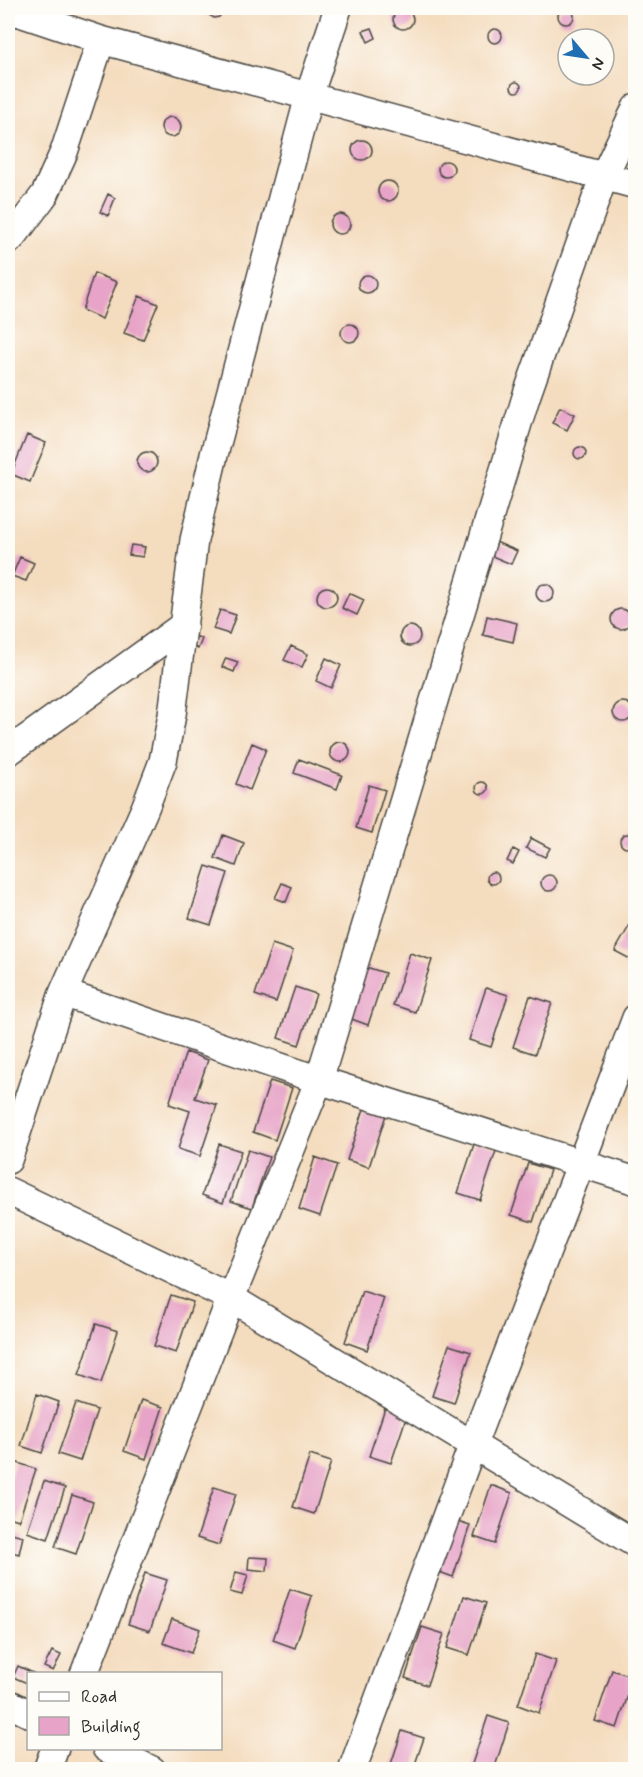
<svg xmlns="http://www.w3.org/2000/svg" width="643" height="1777" font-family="Mynerve,sans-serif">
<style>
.building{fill:#e7a4c8}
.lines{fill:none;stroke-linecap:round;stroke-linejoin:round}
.street-casing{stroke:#494641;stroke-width:30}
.street{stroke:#fff;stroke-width:27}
</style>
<rect width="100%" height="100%" fill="#fdfcf7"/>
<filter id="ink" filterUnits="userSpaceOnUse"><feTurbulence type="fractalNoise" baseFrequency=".0167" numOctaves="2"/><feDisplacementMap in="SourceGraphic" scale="12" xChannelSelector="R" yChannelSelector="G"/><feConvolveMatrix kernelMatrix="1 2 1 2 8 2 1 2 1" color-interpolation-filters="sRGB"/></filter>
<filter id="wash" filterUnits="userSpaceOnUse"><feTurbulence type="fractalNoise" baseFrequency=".008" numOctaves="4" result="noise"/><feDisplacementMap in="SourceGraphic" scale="24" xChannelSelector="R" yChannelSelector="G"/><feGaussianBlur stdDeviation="1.35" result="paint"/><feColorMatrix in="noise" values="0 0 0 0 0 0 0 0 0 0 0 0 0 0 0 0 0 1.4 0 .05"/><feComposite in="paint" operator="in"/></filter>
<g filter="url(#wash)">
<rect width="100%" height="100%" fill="#f4dcbe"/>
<g id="blocks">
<!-- building -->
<path class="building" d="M558 16a8 8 0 1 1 16 0a8 8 0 1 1-16 0Z
M207,8H222V13L219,17L214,18L209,15L207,12Z
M393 19a10 10 0 1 1 20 0a10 10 0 1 1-20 0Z
M372,28L376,38L368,42L363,31Z
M488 36a7 7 0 1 1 14 0a7 7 0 1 1-14 0Z
M511 87a5 5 0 1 1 10 0a5 5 0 1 1-10 0Z
M161 127a10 10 0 1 1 20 0a10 10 0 1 1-20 0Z
M352 150a10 10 0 1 1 20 0a10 10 0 1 1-20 0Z
M438 169a8 8 0 1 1 16 0a8 8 0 1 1-16 0Z
M378 191a10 10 0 1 1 20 0a10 10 0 1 1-20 0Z
M108,194L115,198L108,216L100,212Z
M330 224a10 10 0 1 1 20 0a10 10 0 1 1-20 0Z
M94,273L117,282L102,319L82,310Z
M358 284a9 9 0 1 1 18 0a9 9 0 1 1-18 0Z
M139,296L158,304L143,340L124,333Z
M341 333a9 9 0 1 1 18 0a9 9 0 1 1-18 0Z
M560,407L575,414L567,430L552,423Z
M27,435L46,443L30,482L11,474Z
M574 453a6 6 0 1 1 12 0a6 6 0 1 1-12 0Z
M137 462a10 10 0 1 1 20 0a10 10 0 1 1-20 0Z
M491,540L517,551L511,564L485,553Z
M131,545L145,547L143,557L129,555Z
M20,557L34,563L26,581L12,576Z
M536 593a9 9 0 1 1 18 0a9 9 0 1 1-18 0Z
M317 597a10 10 0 1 1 20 0a10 10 0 1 1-20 0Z
M349,593L364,600L357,615L342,608Z
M611 619a10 10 0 1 1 20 0a10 10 0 1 1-20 0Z
M220,610L236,615L229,634L213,629Z
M487,616L517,623L513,642L483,635Z
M400 636a10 10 0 1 1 20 0a10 10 0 1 1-20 0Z
M195,636L202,639L198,649L191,646Z
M291,646L308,654L302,667L284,660Z
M226,658L238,662L234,672L222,667Z
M326,658L341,665L331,688L316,681Z
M613 712a10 10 0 1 1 20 0a10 10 0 1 1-20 0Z
M330 752a10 10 0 1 1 20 0a10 10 0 1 1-20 0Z
M252,743L266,749L250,790L236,784Z
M299,759L342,775L337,789L294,773Z
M476 788a6 6 0 1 1 12 0a6 6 0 1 1-12 0Z
M369,785L385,790L372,833L356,828Z
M620 841a7 7 0 1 1 14 0a7 7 0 1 1-14 0Z
M223,835L244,843L236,866L215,858Z
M531,838L550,848L545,857L526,848Z
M513,849L519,852L513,864L507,861Z
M206,866L228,873L211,925L189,918Z
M487 878a6 6 0 1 1 12 0a6 6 0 1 1-12 0Z
M541 883a8 8 0 1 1 16 0a8 8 0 1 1-16 0Z
M282,883L292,887L286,902L275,898Z
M631,923L636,926V953L632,960L615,951Z
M272,944L293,951L276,1002L255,995Z
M410,953L432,960L415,1012L393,1005Z
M363,966L385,973L368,1025L346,1017Z
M295,987L316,994L299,1045L278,1038Z
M486,988L508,995L491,1047L469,1040Z
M530,996L552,1003L535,1054L513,1047Z
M186,1052L208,1060L195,1098L217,1105L200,1156L178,1149L190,1111L169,1104Z
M270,1081L292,1088L275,1140L253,1132Z
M364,1109L386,1115L369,1167L347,1160Z
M475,1141L497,1148L480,1200L458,1193Z
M219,1144L241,1151L223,1203L202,1195Z
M248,1150L269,1157L252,1208L231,1201Z
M315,1157L337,1165L320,1216L299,1209Z
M528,1163L550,1170L533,1222L511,1215Z
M362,1291L384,1298L367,1350L345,1342Z
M171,1295L193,1302L176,1353L154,1346Z
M96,1324L118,1331L101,1383L79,1375Z
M449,1345L471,1352L454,1403L432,1396Z
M37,1394L59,1402L42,1453L21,1446Z
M141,1400L163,1407L146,1459L124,1451Z
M76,1403L97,1410L80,1461L58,1454Z
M386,1405L408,1412L391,1463L369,1456Z
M310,1455L331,1462L314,1514L293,1507Z
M15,1462L36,1469L19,1520L8,1517V1483Z
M44,1481L65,1488L48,1539L27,1532Z
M491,1485L512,1493L495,1544L474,1537Z
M214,1487L236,1494L219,1545L197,1538Z
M72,1495L93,1502L76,1554L55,1547Z
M448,1518L470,1525L453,1577L431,1569Z
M8,1532L23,1536L19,1554L8,1551Z
M249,1557L268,1558L267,1571L248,1569Z
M236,1572L248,1575L242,1595L230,1592Z
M145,1573L167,1580L150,1631L128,1624Z
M290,1589L312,1596L295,1648L273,1640Z
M464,1596L486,1603L469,1655L447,1648Z
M172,1619L200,1629L191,1653L163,1643Z
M422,1627L444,1634L427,1685L405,1678Z
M52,1651L61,1655L53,1671L44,1667Z
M535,1654L556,1661L539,1713L518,1705Z
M18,1666L35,1674H28L27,1683L13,1677Z
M612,1670L634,1677L617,1728L595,1721Z
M488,1716L509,1723L494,1770H478L471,1767Z
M402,1731L424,1738L413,1770H389Z"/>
</g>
</g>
<g filter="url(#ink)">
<use href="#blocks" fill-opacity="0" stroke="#494641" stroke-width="1.5"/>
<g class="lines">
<!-- street casing -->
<g class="street-casing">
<path id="street" d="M8,9L101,40L636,185
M8,241L14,235L45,194L64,152L101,40
M8,752L184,625
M63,993L145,808L163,761L172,715L194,540L214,455L309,96L338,8
M8,1160L63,993L319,1080L636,1181
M8,1191L231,1298L636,1544
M84,1674L231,1298L319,1080L526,397L604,176L636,108
M8,1703L28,1713
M106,1748L152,1770
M47,1770L55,1748
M352,1770L473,1444L581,1163L636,1018"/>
</g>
<!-- street -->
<use href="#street" class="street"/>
</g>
</g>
<!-- margin -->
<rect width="643" height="1777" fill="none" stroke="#fdfcf7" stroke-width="30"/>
<!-- legend -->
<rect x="27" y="1672" width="195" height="78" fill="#fdfcf7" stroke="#a9a8a5" stroke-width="1.5"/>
<rect x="39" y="1692" width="30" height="9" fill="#ffffff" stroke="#a9a8a5" stroke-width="1.5"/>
<text x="81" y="1702" font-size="18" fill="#2b2b2b">Road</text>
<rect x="39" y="1717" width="30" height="18" fill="#e7a4c8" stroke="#a9a8a5" stroke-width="1.5"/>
<text x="81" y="1732" font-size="18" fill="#2b2b2b">Building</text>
<!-- north arrow -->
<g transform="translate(586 57) rotate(119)"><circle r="28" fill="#fdfcf7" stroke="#a9a8a5" stroke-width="1.5"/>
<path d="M0-4.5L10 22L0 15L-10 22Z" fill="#1f6fb2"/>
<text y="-9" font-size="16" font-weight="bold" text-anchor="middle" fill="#2b2b2b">N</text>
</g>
</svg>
